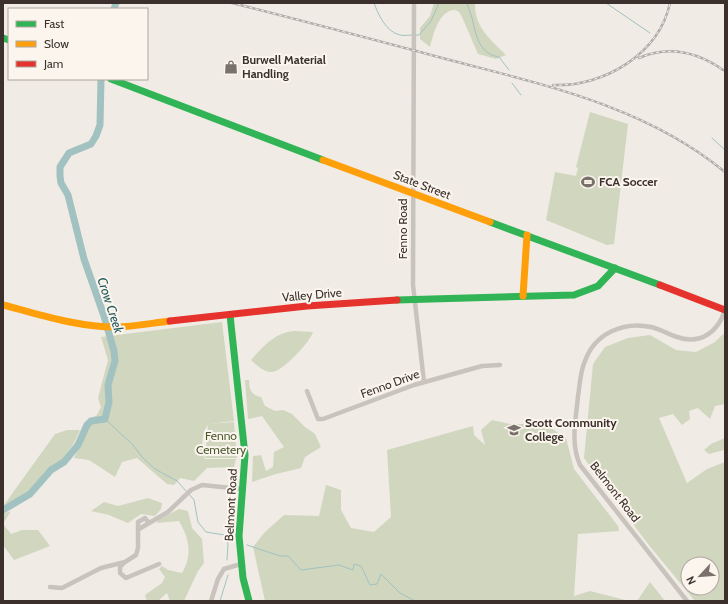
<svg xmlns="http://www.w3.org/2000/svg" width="728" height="604" font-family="Cabin,sans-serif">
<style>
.green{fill:#d1d6bf;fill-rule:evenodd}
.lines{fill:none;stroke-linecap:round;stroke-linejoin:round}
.stream{stroke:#a1c2c1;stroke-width:1}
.river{stroke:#a1c2c1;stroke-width:7}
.street{stroke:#c9c3be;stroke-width:4.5}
.fast{stroke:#30b455;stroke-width:7}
.slow{stroke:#ff9f0a;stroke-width:7}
.jam{stroke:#e5322d;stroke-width:7}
.rail-casing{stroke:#b1aca8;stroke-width:2.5}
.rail{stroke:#fbf5ee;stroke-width:1;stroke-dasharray:3;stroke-linecap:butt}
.labels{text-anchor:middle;stroke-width:4;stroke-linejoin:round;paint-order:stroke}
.poi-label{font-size:12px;font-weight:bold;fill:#3b302b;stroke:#fbf5ee;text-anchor:start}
.street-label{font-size:12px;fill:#3b302b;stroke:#fbf5ee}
.park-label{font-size:12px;fill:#4a5a2e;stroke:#fbf5ee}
.water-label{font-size:13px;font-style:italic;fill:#1f5a5e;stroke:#fbf5ee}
</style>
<rect width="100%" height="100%" fill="#f0ebe5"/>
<!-- green -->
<path class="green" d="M434,3H475C474,27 491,40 506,55L496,59L478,54L462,17L459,12L455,10C439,10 433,35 430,47L420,39V28L430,16Z
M590,112L628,124L614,244L607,245L546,220L555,172L576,176L578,168L576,167Z
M222,322L234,421L208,424L234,422L237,458H205L208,425C201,432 201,450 205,459H236L234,467L207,468L194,481L180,478L174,485L167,484L137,458L122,462L115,477L89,460L74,458L87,430L86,421L97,415L101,407L98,398L108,360L101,337Z
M294,331L313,332C310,342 286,367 276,371C266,375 258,366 251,360C264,346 274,333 294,331Z
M723,334L725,335V404L715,406L710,419L698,408L689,411L690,419L682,425L673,414L659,418L687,483L707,469L725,462V601H695L648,544L584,458L593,364L605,347L628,338L650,335L676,350L696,352L715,342ZM688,564H712V588H688Z
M245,380H249C249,389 251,395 261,397L265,406L275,411L283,410L292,414L305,427L315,434L321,447L305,457L301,468L276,474L252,482L253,456L261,455L266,471L273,467L274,452L284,447L262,416L248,419Z
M492,420L510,424H545L566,438L574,469L618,526L619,531L578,534L574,596L590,591L629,601H265L253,547L265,532L284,515L319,516L326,485L341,490V510L351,528L374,532L391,517L387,450L473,426L474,435L485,445L481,430Z
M67,430H80L74,443L61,461L46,471L25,495L4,505L55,434Z
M725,438L724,450L709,454L704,450L711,444Z
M148,498L162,503L161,509L155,516L141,514L128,523L109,515L91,511L104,502L118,506Z
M179,509L188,511L192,528L202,539L204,563L198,571L184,601H170L167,593L158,601H147L145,595L162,583L165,577L159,569L162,566L168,570L182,573C193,555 189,538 179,521L157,523L158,520Z
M11,511L3,524L11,534L22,530H38L50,546L14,560L3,545V514Z
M650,582L665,601H637Z"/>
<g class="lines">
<!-- stream -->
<path class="stream" d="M374,3C378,14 386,32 400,35C404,36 408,35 412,35
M467,3C468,8 471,13 472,18C476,35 479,54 499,57L509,70
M606,3L650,33
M416,35H419L431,21L439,3
M512,83L521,95
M712,138L725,150
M105,419L133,445L143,458L155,469L177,481L187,492
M189,494L194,500L198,522L206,532L231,536
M226,537L228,544L227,560
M247,545L280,556H288L301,570L339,565L353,570L354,564L361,566L370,585L377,584L381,574L400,593L415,601
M220,601L228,575"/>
<!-- river -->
<path class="river" d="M114,9L116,3
M3,510L30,494L51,470L64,462L78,445L87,425L91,421L105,419L109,402L108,385L115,361L114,351L104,316L84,259L68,195L61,183L60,176V167L69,153L91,144L96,136L100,125L101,79"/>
<!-- street -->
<path class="street" d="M414,3L413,285L424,382
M307,391L318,419H323L414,385L482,366L500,365
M139,529L168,512L191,490L202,485L242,489
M125,562L120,567V573L126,578L159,564
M50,587L62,588L101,568L125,562L136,555L138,548V522L145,518L149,523
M211,601L218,579L224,569L241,564
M687,601L580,465C570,442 576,420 578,396C580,384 580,372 585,361C595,333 624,321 651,327C660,329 668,334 677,337C701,345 718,332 725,310"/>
<!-- fast -->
<path class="fast" d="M3,38L9,40
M111,79L323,160
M490,222L660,285
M397,300L574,295L598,286L615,268
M230,315L245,455L239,536L243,578L249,601"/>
<!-- slow -->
<path class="slow" d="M323,160L490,222
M523,296L527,235
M3,305C39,314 77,327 115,327C133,327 152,323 170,321"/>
<!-- jam -->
<path class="jam" d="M660,285L725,310
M170,321L307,306L397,300"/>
<!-- rail casing -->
<g class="rail-casing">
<path id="rail" d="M232,3C304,21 375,40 446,59C544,85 645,106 725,172
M639,58C669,45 697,52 723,70
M553,85C604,87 659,54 670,3"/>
</g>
<!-- rail -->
<use href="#rail" class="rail"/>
</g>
<!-- icons -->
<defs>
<g id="shop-bare" transform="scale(1.08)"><path d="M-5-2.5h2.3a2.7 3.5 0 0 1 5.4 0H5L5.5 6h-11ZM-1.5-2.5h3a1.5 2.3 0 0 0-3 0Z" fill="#7a716c" stroke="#fbf5ee" stroke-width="2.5" paint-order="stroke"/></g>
<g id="stadium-bare" transform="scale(1.08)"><path d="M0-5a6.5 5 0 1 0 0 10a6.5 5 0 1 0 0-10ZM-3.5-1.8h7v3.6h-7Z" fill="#7a716c" stroke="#fbf5ee" stroke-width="2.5" paint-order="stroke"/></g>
<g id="university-bare" transform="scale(1.08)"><path d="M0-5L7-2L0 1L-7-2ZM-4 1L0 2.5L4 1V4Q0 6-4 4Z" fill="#7a716c" stroke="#fbf5ee" stroke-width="2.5" paint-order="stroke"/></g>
</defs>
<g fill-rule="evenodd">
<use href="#shop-bare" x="231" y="67"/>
<use href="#stadium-bare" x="588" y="182"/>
<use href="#university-bare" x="514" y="430"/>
</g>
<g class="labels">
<!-- poi labels -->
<g class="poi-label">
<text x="242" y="64">Burwell Material<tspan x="242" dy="14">Handling</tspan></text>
<text x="599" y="186">FCA Soccer</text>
<text x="525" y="427">Scott Community<tspan x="525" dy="14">College</tspan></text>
</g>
<!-- street labels -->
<g class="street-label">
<text transform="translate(422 185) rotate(21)" y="4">State Street</text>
<text transform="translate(403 229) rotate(-90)" y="4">Fenno Road</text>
<text transform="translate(312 295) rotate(-5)" y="4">Valley Drive</text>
<text transform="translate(390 384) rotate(-20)" y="4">Fenno Drive</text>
<text transform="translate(615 492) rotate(52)" y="4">Belmont Road</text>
<text transform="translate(231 505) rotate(-87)" y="4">Belmont Road</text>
</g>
<!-- park labels -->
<g class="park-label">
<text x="221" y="440">Fenno<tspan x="221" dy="14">Cemetery</tspan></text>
</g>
<!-- water labels -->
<g class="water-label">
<text transform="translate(111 305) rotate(72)" y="5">Crow Creek</text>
</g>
</g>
<!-- border -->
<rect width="728" height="604" fill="none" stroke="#3b302b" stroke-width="8"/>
<!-- legend -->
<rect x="8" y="8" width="140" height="72" fill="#fbf5ee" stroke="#aea6a0"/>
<rect x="16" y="21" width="20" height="6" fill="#30b455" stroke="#aea6a0"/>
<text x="44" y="28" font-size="12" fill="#3b302b">Fast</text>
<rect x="16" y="41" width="20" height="6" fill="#ff9f0a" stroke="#aea6a0"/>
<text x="44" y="48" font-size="12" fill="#3b302b">Slow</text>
<rect x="16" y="61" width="20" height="6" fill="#e5322d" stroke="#aea6a0"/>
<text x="44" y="68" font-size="12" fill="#3b302b">Jam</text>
<!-- north arrow -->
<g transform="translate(700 576) rotate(244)"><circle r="19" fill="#fbf5ee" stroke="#aea6a0"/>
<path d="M0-3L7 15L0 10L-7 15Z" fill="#7a716c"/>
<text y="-6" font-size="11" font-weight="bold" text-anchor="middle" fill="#3b302b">N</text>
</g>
</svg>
